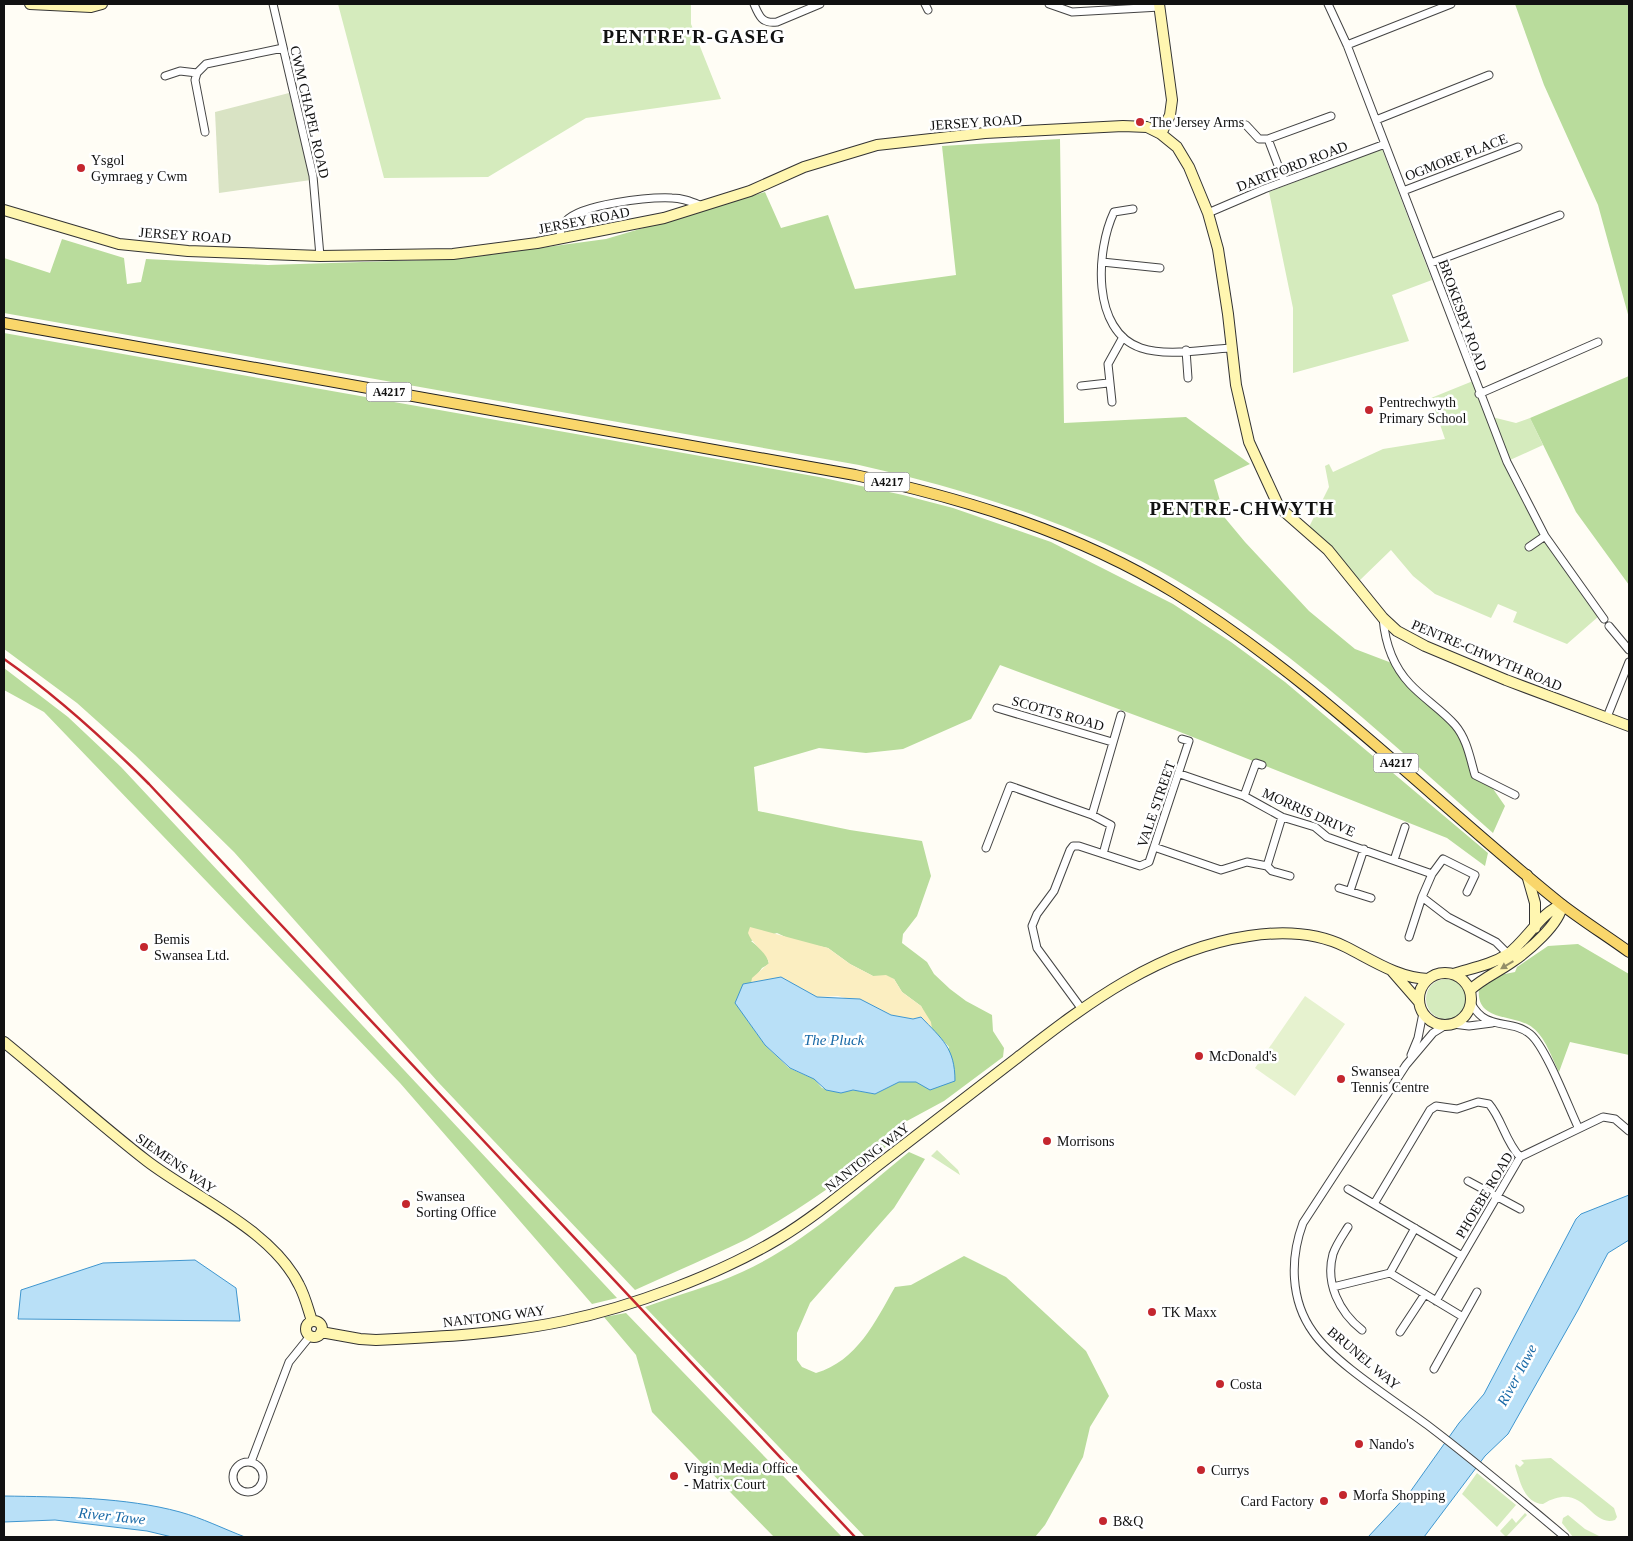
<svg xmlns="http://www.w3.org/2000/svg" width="1633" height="1541" font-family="Georgia,serif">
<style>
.green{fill:#d5ebbd}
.forest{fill:#b9dc9c;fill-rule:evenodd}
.sand{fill:#fbeec1}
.cemetery{fill:#d9e3c4}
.pitch{fill:#e6f2cf}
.water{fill:#b9e0f7;stroke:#3f96cf}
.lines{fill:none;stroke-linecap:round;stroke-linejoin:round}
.street-casing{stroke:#444;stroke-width:9}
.secondary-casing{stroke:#333;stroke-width:12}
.primary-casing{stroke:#222;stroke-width:12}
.street{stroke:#fff;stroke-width:7}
.secondary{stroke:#fff6b0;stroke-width:10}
.primary{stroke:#f9d66b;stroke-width:10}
.rail{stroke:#c4262e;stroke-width:2.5}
.oneway{fill:#948f68}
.poi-dot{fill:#c4262e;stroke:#fff;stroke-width:2}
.labels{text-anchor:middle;stroke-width:5;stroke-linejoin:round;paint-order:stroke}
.shield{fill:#fff;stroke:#585858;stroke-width:1}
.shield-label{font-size:12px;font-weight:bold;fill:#111}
.street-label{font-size:14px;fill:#111;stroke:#fff}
.poi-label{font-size:14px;fill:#111;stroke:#fff;text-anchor:start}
.water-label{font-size:15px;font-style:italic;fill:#1768a6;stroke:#fff}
.district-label{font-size:19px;font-weight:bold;letter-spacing:1px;fill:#111;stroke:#fff}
</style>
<rect width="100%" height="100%" fill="#fffdf5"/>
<!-- green -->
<path class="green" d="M338,4H691V24L721,99L586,118L488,177L384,178Z
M1382,149L1432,280L1392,295L1409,341L1293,373V308L1269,192Z
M1473,381C1501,466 1543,545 1599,616L1567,644L1513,622L1517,612L1498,604L1491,618L1435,594L1413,576L1391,550L1360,580L1309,527L1329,487L1325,466L1329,464L1333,472L1383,449L1445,439L1431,398Z
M1492,417L1516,423L1530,418L1543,445L1510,460Z
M1426 999a20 20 0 1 1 40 0a20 20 0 1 1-40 0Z
M937,1150L958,1170L960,1175L931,1156Z
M1551,1458L1614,1508L1617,1517L1615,1520C1589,1528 1585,1479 1543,1504C1524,1503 1520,1481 1515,1466L1516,1464L1520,1467L1524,1463L1521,1460Z
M1477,1473L1516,1505L1497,1527L1462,1494Z
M1525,1513L1527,1515L1506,1537L1500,1531L1512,1518L1516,1523Z
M1568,1515L1585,1529L1601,1537H1573L1562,1523L1563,1518Z"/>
<!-- forest -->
<path class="forest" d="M1515,4H1629V318L1598,205L1544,85Z
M1060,139L1064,423L1186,417L1250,464L1214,480L1225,518L1245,542L1309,611L1355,649L1397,665L1409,684L1455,725L1475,775L1489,783L1505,806L1493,833C1384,737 1271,628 1141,561C1051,516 957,487 859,465L4,313V258L50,273L62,239L124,258L127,284L141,282L146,259L268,265L458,259L606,239L765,192L781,228L828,215L855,289L956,275L942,146Z
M4,333L819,477L903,495L953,508L1051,542L1173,604L1231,642L1285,682L1488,853L1485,866L1447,838L1175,730L1000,665L971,719L903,749L866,753L819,748L754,767L758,811L850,830L922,841L931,876L917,916L903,934L902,943L927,962L934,974L950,989L966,1001L992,1015L993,1031L1004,1048L1003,1057L944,1101L894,1128L888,1135L891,1143C844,1177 798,1212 747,1239C710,1257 672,1273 635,1290L438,1082L234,852L135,755L77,703L4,649ZM777,933L794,941L828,948L850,964L873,976L894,979L902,992L921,1006L932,1029L949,1047L930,1089L916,1082H899L875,1094L853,1090L841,1093L822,1088L814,1079L789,1068L765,1045L747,1020L743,984L751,983L762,968L769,964L766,953L751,941Z
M1629,376V585L1576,512L1530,418Z
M4,668L68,717L121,767L617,1298L592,1304L400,1083L44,712L4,690Z
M1578,944L1629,974V1055L1570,1042L1559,1072C1552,1058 1545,1037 1533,1028C1515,1013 1475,1023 1479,988L1500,975L1515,972L1517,967L1548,946Z
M909,1152L925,1159L894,1208L810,1303L797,1333V1360L802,1367L816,1373C857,1361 875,1322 895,1287L911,1285L964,1256L1006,1277L1086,1351L1109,1396L1090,1427L1083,1457L1045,1525L1035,1537H865L645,1307C677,1295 712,1286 742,1272C804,1244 857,1194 909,1152Z
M626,1313L842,1537H774L652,1412L636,1355L604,1317Z"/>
<!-- sand -->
<path class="sand" d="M750,927L828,948L850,964L873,976L886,975L894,979L902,992L921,1006L931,1022L932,1029L921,1017L913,1019L891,1015L874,1006L838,996L817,997L781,977L751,983L752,978L769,963C765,950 753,946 748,933Z"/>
<!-- cemetery -->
<path class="cemetery" d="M289,93L311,180L219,193L215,112Z"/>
<!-- pitch -->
<path class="pitch" d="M1305,996L1345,1024L1295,1096L1255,1068Z"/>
<!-- water -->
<path class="water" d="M781,977L817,997L860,999L891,1015L913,1019L921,1017C942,1039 955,1048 955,1081L930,1090L916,1082H899L875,1094L853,1090L841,1093L826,1090L814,1079L790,1068L765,1045L735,1003L743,984Z
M1629,1195V1240L1608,1253L1578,1310L1508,1434L1485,1456L1424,1537H1368L1410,1492L1459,1423L1484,1394L1576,1219L1581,1214Z
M195,1260L236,1288L240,1321L18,1319L21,1290L103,1263Z
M4,1496C61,1497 125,1497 180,1512C202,1518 224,1529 245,1537H172L147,1531L55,1520L4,1522Z"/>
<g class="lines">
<!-- street casing -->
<g class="street-casing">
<path id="street" d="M273,4L313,176L320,256
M754,4C759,16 762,24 777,22L820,4
M925,4L928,10
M1049,4L1072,12L1160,7
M1328,4L1347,45L1507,462L1545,536L1604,619
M1347,45L1451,4
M165,76L180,71L197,73
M1376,120L1489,75
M1246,125L1259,139H1268L1331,116
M205,132L195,80L197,73L206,64L283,48
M1268,139L1284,181
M1403,191L1518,147
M1133,209L1114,212C1096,250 1091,331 1141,348C1168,357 1204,349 1232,348
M1208,213L1264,189L1385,144
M560,239C560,231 561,227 566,221C581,204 649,197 672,198C683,198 692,202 702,206
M1102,262L1160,268
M1431,263L1560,215
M1186,350L1188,378
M1081,386L1108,383
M1479,394L1598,342
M1112,402L1108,364L1123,337
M1529,547L1545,536
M1383,618C1385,642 1393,666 1410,684C1424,699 1442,710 1455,725C1467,739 1470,758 1475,775L1515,795
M1609,626L1629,650
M997,708L1112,742
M1607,717L1629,662
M1180,774L1244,796L1282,817L1315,827L1327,837L1432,874L1422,897L1448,917L1496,942L1508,954
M1244,796L1256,763L1262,765
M1282,817L1267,866L1272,871L1290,876
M1154,847L1221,870L1247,862L1267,866
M986,848L1010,786L1092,815
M1103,854L1111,825L1092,815L1121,715
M1394,860L1405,827
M1432,874L1443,859L1475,875L1467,892
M1339,888L1371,898
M1350,891L1364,849
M1409,937L1422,897
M1471,1003C1486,1032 1510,1018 1530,1034C1546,1047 1568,1106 1578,1127
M1081,1008L1037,948L1032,926L1037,914L1054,891L1070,850L1073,846H1079L1140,866L1149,862L1189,741L1182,739
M1453,1024L1469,1026L1492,1023
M1446,1025L1433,1033L1406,1065L1303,1223C1290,1258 1290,1300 1313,1332C1335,1364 1397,1402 1430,1427C1476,1462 1521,1500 1565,1537
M1411,1055L1418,1038L1423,1013
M1468,1181L1520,1209
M1348,1189L1462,1256
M1374,1204L1430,1110L1436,1106L1457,1109L1478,1102L1489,1104C1502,1119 1505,1141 1520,1157
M1348,1227C1343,1235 1336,1245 1333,1254C1325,1283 1339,1312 1362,1330
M1390,1273L1463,1317
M1390,1273L1415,1228
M1333,1287L1390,1273
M1436,1301L1520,1157L1603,1117L1615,1119L1629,1131
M1400,1332L1425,1294
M1434,1369L1477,1292
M251,1462L289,1362L310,1336
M233 1477a15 15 0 1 1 30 0a15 15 0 1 1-30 0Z"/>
</g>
<!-- secondary casing -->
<g class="secondary-casing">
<path id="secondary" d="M30,4L91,7L102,4
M1159,4L1172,100L1170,115L1161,134
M4,210L119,244L188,251L320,256L453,254L537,243L664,218L750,191L804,167L877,145L985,133L1123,126L1147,127L1161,134L1177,147L1189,167L1208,213L1218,249L1228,314L1236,385L1249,442L1279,507L1328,550L1383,618L1397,631L1425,646L1506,680L1629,726
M1527,875L1535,903V928
M1392,971L1419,1002
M1419 999a26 26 0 1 1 52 0a26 26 0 1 1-52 0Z
M1453,974C1472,968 1491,965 1508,954C1526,941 1543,910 1562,905C1560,924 1528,951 1512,962C1498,972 1483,978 1470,990
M4,1042C52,1081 98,1123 147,1161C194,1197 272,1230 299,1285C305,1296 308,1309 312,1321
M306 1329a8 8 0 1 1 16 0a8 8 0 1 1-16 0Z
M321,1332L360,1339L376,1340C439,1337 502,1334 564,1321C631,1307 718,1275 778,1239C813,1218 845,1191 877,1166C924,1130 970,1094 1017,1058C1086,1004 1159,949 1249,936C1282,931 1316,932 1346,947C1372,960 1398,978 1428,979"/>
</g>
<!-- primary casing -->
<g class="primary-casing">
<path id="primary" d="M4,323L855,475C966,499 1078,533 1175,593C1317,681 1432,800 1561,904C1583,921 1607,936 1629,952"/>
</g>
<!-- street -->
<use href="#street" class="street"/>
<!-- secondary -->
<use href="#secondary" class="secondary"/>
<!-- primary -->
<use href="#primary" class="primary"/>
<!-- rail -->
<path class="rail" d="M4,659C57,696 103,738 149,784L855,1537"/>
</g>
<!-- one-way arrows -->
<defs><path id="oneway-solid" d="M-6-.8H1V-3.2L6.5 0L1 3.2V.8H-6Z" transform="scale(1.25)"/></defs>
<use class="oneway" href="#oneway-solid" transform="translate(1507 965) rotate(149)"/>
<!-- markers -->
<g class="poi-dot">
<circle cx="1140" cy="122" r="5"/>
<circle cx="81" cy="168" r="5"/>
<circle cx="1369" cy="410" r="5"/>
<circle cx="144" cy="947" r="5"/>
<circle cx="1199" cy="1056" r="5"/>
<circle cx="1341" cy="1079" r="5"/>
<circle cx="1047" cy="1141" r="5"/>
<circle cx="406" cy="1204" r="5"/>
<circle cx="1152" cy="1312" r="5"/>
<circle cx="1220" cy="1384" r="5"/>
<circle cx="1359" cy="1444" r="5"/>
<circle cx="1201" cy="1470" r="5"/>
<circle cx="674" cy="1476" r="5"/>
<circle cx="1343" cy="1495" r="5"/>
<circle cx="1324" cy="1501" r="5"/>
<circle cx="1103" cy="1521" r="5"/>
</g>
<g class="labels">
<!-- shield labels -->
<g class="shield">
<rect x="366.5" y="382.5" width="45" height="19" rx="4"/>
<rect x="864.5" y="472.5" width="45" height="19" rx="4"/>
<rect x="1373.5" y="753.5" width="45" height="19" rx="4"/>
</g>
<g class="shield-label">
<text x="389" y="396">A4217</text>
<text x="887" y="486">A4217</text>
<text x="1396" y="767">A4217</text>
</g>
<!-- street labels -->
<g class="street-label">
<text transform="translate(310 112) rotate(77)" y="5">CWM CHAPEL ROAD</text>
<text transform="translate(976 122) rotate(-4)" y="5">JERSEY ROAD</text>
<text transform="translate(1456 157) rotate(-21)" y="5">OGMORE PLACE</text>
<text transform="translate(1292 166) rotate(-21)" y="5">DARTFORD ROAD</text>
<text transform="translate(584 220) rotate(-11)" y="5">JERSEY ROAD</text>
<text transform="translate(185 235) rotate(4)" y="5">JERSEY ROAD</text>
<text transform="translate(1463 315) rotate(70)" y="5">BROKESBY ROAD</text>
<text transform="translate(1487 655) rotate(23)" y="5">PENTRE-CHWYTH ROAD</text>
<text transform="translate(1058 713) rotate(16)" y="5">SCOTTS ROAD</text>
<text transform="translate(1156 804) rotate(-71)" y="5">VALE STREET</text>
<text transform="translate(1309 812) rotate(24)" y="5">MORRIS DRIVE</text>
<text transform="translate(867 1157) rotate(-38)" y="5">NANTONG WAY</text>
<text transform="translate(176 1163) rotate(35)" y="5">SIEMENS WAY</text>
<text transform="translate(1484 1195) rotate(-59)" y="5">PHOEBE ROAD</text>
<text transform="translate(494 1316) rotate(-7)" y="5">NANTONG WAY</text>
<text transform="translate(1364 1358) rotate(40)" y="5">BRUNEL WAY</text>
</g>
<!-- poi labels -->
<g class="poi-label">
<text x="1150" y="127">The Jersey Arms</text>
<text x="91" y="165">Ysgol<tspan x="91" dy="16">Gymraeg y Cwm</tspan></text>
<text x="1379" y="407">Pentrechwyth<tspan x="1379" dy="16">Primary School</tspan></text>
<text x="154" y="944">Bemis<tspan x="154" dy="16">Swansea Ltd.</tspan></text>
<text x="1209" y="1061">McDonald's</text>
<text x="1351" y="1076">Swansea<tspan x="1351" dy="16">Tennis Centre</tspan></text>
<text x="1057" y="1146">Morrisons</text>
<text x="416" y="1201">Swansea<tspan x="416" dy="16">Sorting Office</tspan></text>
<text x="1162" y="1317">TK Maxx</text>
<text x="1230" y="1389">Costa</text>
<text x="1369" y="1449">Nando's</text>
<text x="684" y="1473">Virgin Media Office<tspan x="684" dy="16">- Matrix Court</tspan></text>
<text x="1211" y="1475">Currys</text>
<text x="1353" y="1500">Morfa Shopping</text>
<text x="1314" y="1506" text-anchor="end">Card Factory</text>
<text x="1113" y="1526">B&amp;Q</text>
</g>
<!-- water labels -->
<g class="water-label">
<text x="834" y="1045">The Pluck</text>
<text transform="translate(1517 1375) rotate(-62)" y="5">River Tawe</text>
<text transform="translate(112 1516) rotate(6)" y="5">River Tawe</text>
</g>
<!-- district labels -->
<g class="district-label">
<text x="694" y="43">PENTRE'R-GASEG</text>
<text x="1242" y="515">PENTRE-CHWYTH</text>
</g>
</g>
<!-- border -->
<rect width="1633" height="1541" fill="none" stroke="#111111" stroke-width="10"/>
</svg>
